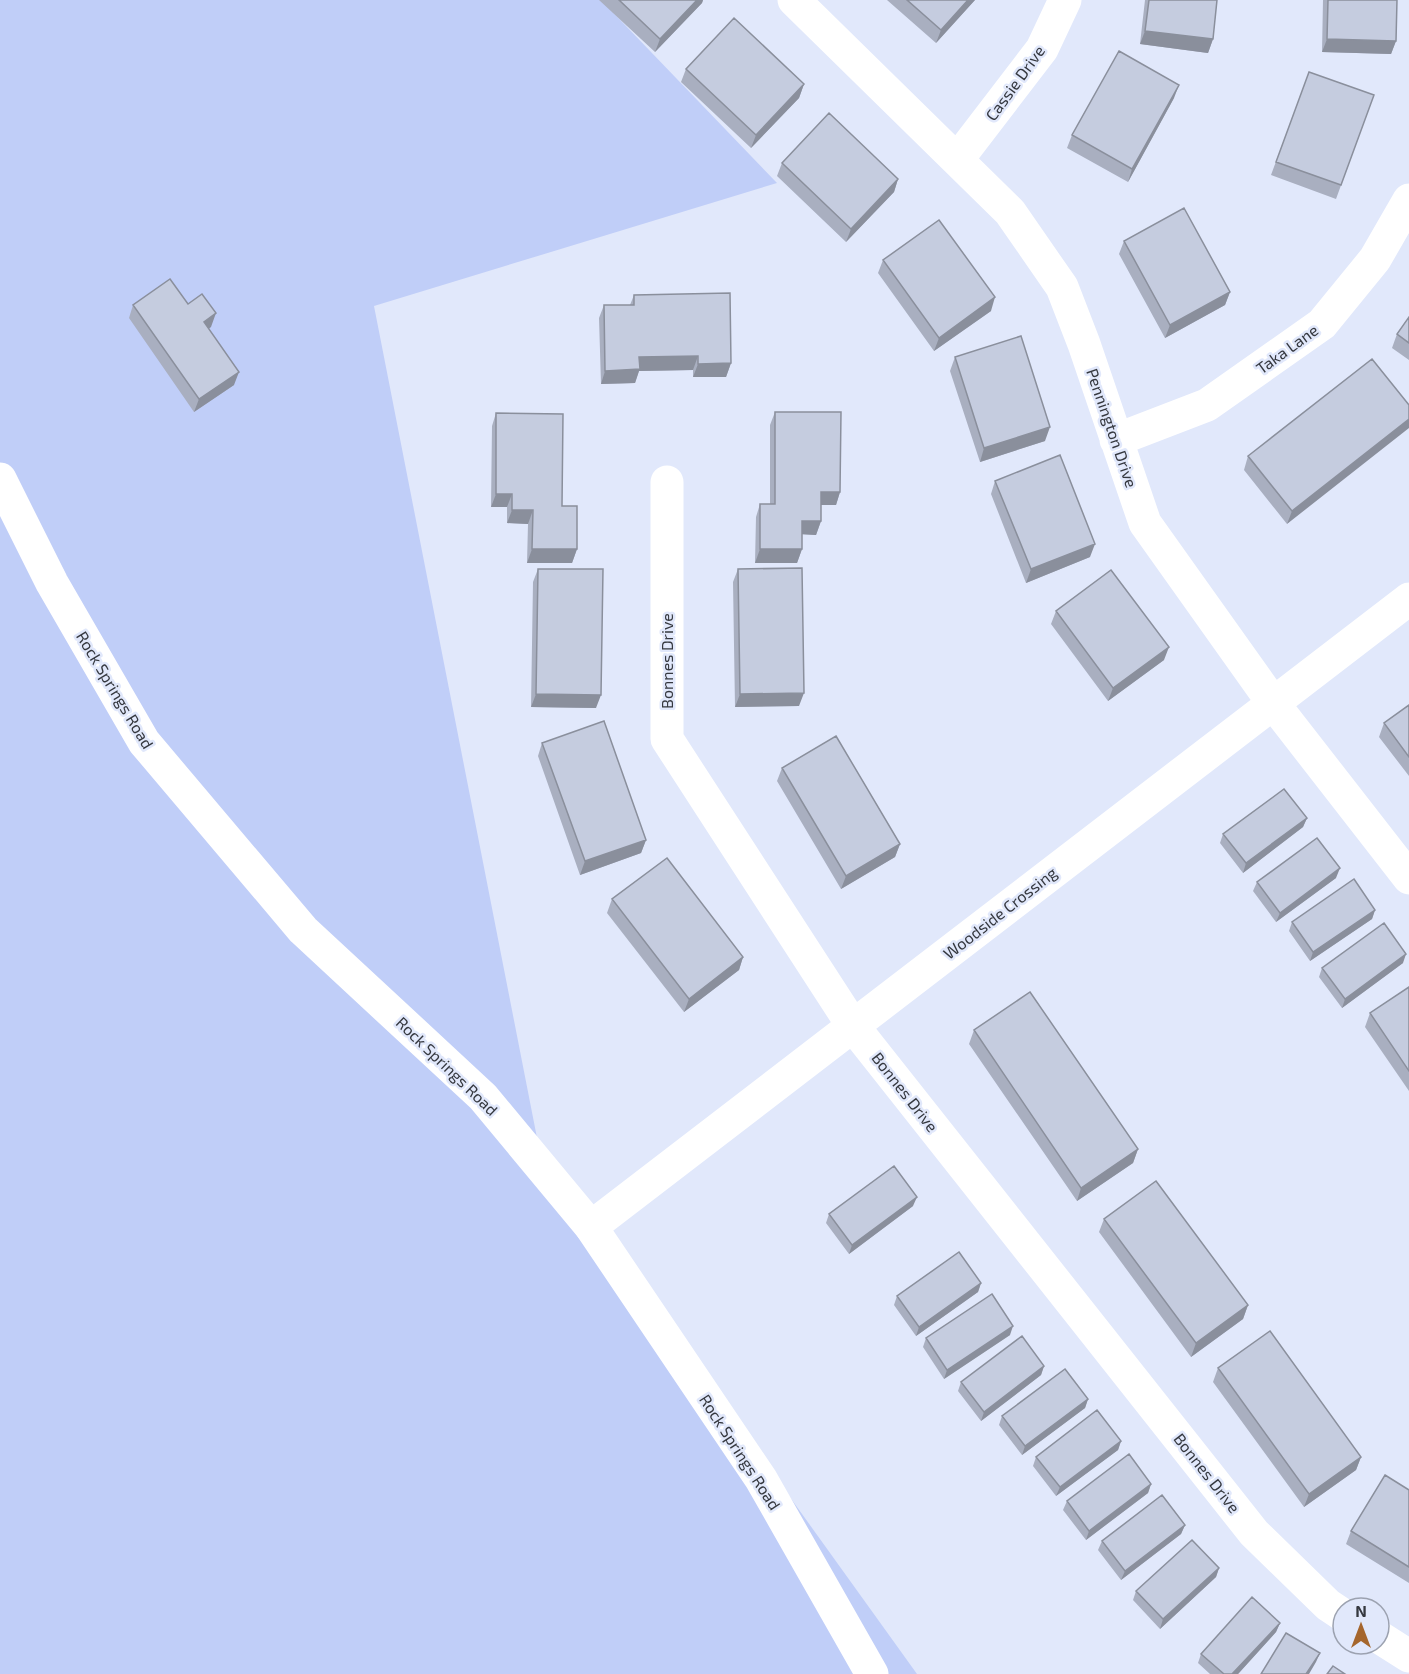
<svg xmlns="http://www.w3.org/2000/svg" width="1409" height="1674" font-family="'Exo 2',sans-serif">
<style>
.green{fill:#c0cef8}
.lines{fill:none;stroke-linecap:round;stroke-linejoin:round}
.street{stroke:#fff;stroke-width:33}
.secondary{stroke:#fff;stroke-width:33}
.wall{fill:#a9afc0}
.shaded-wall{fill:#8a8f9c}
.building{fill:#c5ccdf;stroke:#8a8f9c;stroke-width:1.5}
.labels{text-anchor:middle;stroke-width:5;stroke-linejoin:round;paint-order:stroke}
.street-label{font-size:16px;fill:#35383f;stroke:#e1e8fb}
</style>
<rect width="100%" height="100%" fill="#e1e8fb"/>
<!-- green -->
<path class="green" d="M0,0H601L777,183L374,306L539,1148L917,1674H0Z"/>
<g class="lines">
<!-- street -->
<path class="street" d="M794,0L1010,212L1062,287L1084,344L1145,523L1273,703L1409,878
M957,160L1042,49L1065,0
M1116,440L1207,405L1322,324L1375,259L1409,200
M667,482V739L853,1026L1254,1533L1328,1605L1343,1615
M591,1227L1409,599
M1379,1637L1409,1656"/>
<!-- secondary -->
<path class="secondary" d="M0,479L52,583L144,742L303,930L483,1097L591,1227L761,1479L872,1674"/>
</g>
<!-- wall -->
<path class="wall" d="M599,0H703L702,3L655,52Z
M887,0H975L936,43Z
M1145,0H1217L1213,39L1208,53L1140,44Z
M1323,0H1397L1396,41L1391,54L1322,52Z
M686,69L804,84L799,98L751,148L681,82Z
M1309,72L1374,95L1336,199L1271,175Z
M1174,98L1128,182L1067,148L1072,135Z
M782,163L898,179L894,192L846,242L777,176Z
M1124,241L1230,292L1225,305L1165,338L1119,254Z
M883,260L991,311L934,351L878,273Z
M634,295L731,363L726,377H693V370L639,371L635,383L601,384L599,318L604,305H630Z
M188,304L211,327L209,328L234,385L194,412L129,318L133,305Z
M1409,317V360L1392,348L1397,334Z
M955,357L1045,441L980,462L950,371Z
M1409,405L1287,524L1244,470L1248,456Z
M775,412L840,492L836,505H821V521L816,535L802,534V549L797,563H755L756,517L760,504H770V425Z
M496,413L562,506L577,549L572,563H527L528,524L507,523V507H491L492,426Z
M995,481L1090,557L1026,583L991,494Z
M538,569L596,708L531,707L533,582Z
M738,569L799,706L735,707L733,582Z
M1056,611L1164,660L1108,701L1051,624Z
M1409,705V776L1379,737L1384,723Z
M542,743L646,840L641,853L580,875L538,756Z
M782,768L900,844L895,857L841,889L777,781Z
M1307,818L1303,827L1243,873L1220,843L1223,834Z
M1336,878L1276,922L1253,891L1257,882Z
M612,899L743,957L739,970L684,1012L607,913Z
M1375,910L1372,919L1310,961L1289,931L1292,922Z
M1403,963L1342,1008L1319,977L1322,968Z
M1409,987V1091L1365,1027L1370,1013Z
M974,1030L1138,1149L1133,1163L1077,1201L969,1044Z
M913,1206L849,1254L826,1223L829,1214Z
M1104,1219L1248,1305L1243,1319L1191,1357L1099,1232Z
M981,1283L978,1292L916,1336L894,1305L897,1296Z
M1010,1335L944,1379L923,1347L926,1338Z
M1044,1366L1041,1375L981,1421L958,1391L961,1382Z
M1218,1368L1361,1457L1356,1470L1304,1507L1213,1382Z
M1088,1399L1085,1408L1022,1455L999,1425L1002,1416Z
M1121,1441L1118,1450L1056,1496L1033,1466L1036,1457Z
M1151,1484L1148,1493L1086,1540L1063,1510L1067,1501Z
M1409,1490V1583L1346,1544L1351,1531Z
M1185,1525L1181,1534L1121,1580L1098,1550L1102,1541Z
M1219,1568L1216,1577L1160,1629L1133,1600L1136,1591Z
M1280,1623L1276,1632L1238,1674H1210L1198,1663L1201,1654Z"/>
<!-- shaded-wall -->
<path class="shaded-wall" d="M697,0H703L702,3L655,52L660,39Z
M968,0H975L936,43L941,30Z
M1145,31L1213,39L1208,53L1140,44Z
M1327,39L1396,41L1391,54L1322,52Z
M804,84L799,98L751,148L756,135Z
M1179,85L1174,98L1128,182L1132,169Z
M898,179L894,192L846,242L851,229Z
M1230,292L1225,305L1165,338L1170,325Z
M995,297L991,311L934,351L939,338Z
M216,313L211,327L199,335L204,322Z
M698,356L693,370L639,371L635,383L601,384L605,371L639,357Z
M731,363L726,377H693L698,364Z
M239,372L234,385L194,412L199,399Z
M1409,419V428L1287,524L1292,511Z
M1050,427L1045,441L980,462L984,448Z
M821,492H840L836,505H816Z
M496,494H512L507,507H491Z
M512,510H533L528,524L507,523Z
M802,521H821L816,535L797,534Z
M1095,544L1090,557L1026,583L1031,569Z
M532,549H577L572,563H527Z
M760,549H802L797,563H755Z
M1169,647L1164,660L1108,701L1113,688Z
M804,693L799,706L735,707L740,694Z
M536,694L601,695L596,708L531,707Z
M1307,818L1303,827L1243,873L1246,863Z
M646,840L641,853L580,875L585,861Z
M900,844L895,857L841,889L846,876Z
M1340,868L1336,878L1276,922L1280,913Z
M1375,910L1372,919L1310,961L1313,952Z
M1406,954L1403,963L1342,1008L1345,999Z
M743,957L739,970L684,1012L689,999Z
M1138,1149L1133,1163L1077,1201L1081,1188Z
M917,1197L913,1206L849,1254L852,1245Z
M981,1283L978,1292L916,1336L919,1327Z
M1248,1305L1243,1319L1191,1357L1196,1343Z
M1013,1326L1010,1335L944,1379L947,1370Z
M1044,1366L1041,1375L981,1421L984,1412Z
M1088,1399L1085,1408L1022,1455L1025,1446Z
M1121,1441L1118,1450L1056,1496L1060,1487Z
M1361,1457L1356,1470L1304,1507L1309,1494Z
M1151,1484L1148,1493L1086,1540L1089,1531Z
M1185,1525L1181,1534L1121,1580L1125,1571Z
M1219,1568L1216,1577L1160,1629L1163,1619Z
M1280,1623L1276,1632L1238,1674H1232Z
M1320,1653L1316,1662L1309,1674H1306Z"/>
<!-- building -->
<path class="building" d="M619,0H697L660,39Z
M907,0H968L941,30Z
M1149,0H1217L1213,39L1145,31Z
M1328,0H1397L1396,41L1327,39Z
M734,18L804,84L756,135L686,69Z
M1119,51L1179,85L1132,169L1072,135Z
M1309,72L1374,95L1341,185L1276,162Z
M829,113L898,179L851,229L782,163Z
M1184,208L1230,292L1170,325L1124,241Z
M939,220L995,297L939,338L883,260Z
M170,279L188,304L202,294L216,313L204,322L239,372L199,399L133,305Z
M730,293L731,363L698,364V356L639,357L640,369L605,371L604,305H634V295Z
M1409,317V343L1397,334Z
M1021,336L1050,427L984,448L955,357Z
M1372,359L1409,405V419L1292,511L1248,456Z
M775,412H841L840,492H821V521H802V549H760V504H775Z
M496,413L563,414L562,506H577V549H532L533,510H512V494H496Z
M1060,455L1095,544L1031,569L995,481Z
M802,568L804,693L740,694L738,569Z
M538,569H603L601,695L536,694Z
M1111,570L1169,647L1113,688L1056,611Z
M1409,705V757L1384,723Z
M604,721L646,840L585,861L542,743Z
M836,736L900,844L846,876L782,768Z
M1284,789L1307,818L1246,863L1223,834Z
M1317,838L1340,868L1280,913L1257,882Z
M667,858L743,957L689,999L612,899Z
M1354,879L1375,910L1313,952L1292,922Z
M1384,923L1406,954L1345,999L1322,968Z
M1409,987V1071L1370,1013Z
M1030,992L1138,1149L1081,1188L974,1030Z
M894,1166L917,1197L852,1245L829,1214Z
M1156,1181L1248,1305L1196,1343L1104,1219Z
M959,1252L981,1283L919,1327L897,1296Z
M992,1294L1013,1326L947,1370L926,1338Z
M1270,1331L1361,1457L1309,1494L1218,1368Z
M1022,1336L1044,1366L984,1412L961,1382Z
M1065,1369L1088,1399L1025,1446L1002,1416Z
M1097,1410L1121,1441L1060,1487L1036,1457Z
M1129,1454L1151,1484L1089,1531L1067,1501Z
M1385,1475L1409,1490V1567L1351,1531Z
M1162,1495L1185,1525L1125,1571L1102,1541Z
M1192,1540L1219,1568L1163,1619L1136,1591Z
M1252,1597L1280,1623L1232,1674H1224L1201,1654Z
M1286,1633L1320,1653L1306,1674H1261Z
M1333,1666L1345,1674H1327Z"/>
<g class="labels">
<!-- street labels -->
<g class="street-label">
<text transform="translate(1015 83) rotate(-54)" y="6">Cassie Drive</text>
<text transform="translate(1287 349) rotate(-36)" y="6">Taka Lane</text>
<text transform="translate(1112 428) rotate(71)" y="6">Pennington Drive</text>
<text transform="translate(667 661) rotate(-90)" y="6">Bonnes Drive</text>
<text transform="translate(115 690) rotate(59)" y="6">Rock Springs Road</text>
<text transform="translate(1000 913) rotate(-38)" y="6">Woodside Crossing</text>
<text transform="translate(447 1066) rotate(44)" y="6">Rock Springs Road</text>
<text transform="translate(905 1092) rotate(52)" y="6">Bonnes Drive</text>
<text transform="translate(740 1452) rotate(57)" y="6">Rock Springs Road</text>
<text transform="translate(1207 1473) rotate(52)" y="6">Bonnes Drive</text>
</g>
</g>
<!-- north arrow -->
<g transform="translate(1361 1626)"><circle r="28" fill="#e1e8fb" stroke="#9ca2b0" stroke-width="1.5"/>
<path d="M0-4.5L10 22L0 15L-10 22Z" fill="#a5662d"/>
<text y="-9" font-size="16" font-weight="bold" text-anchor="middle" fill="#35383f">N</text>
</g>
</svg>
